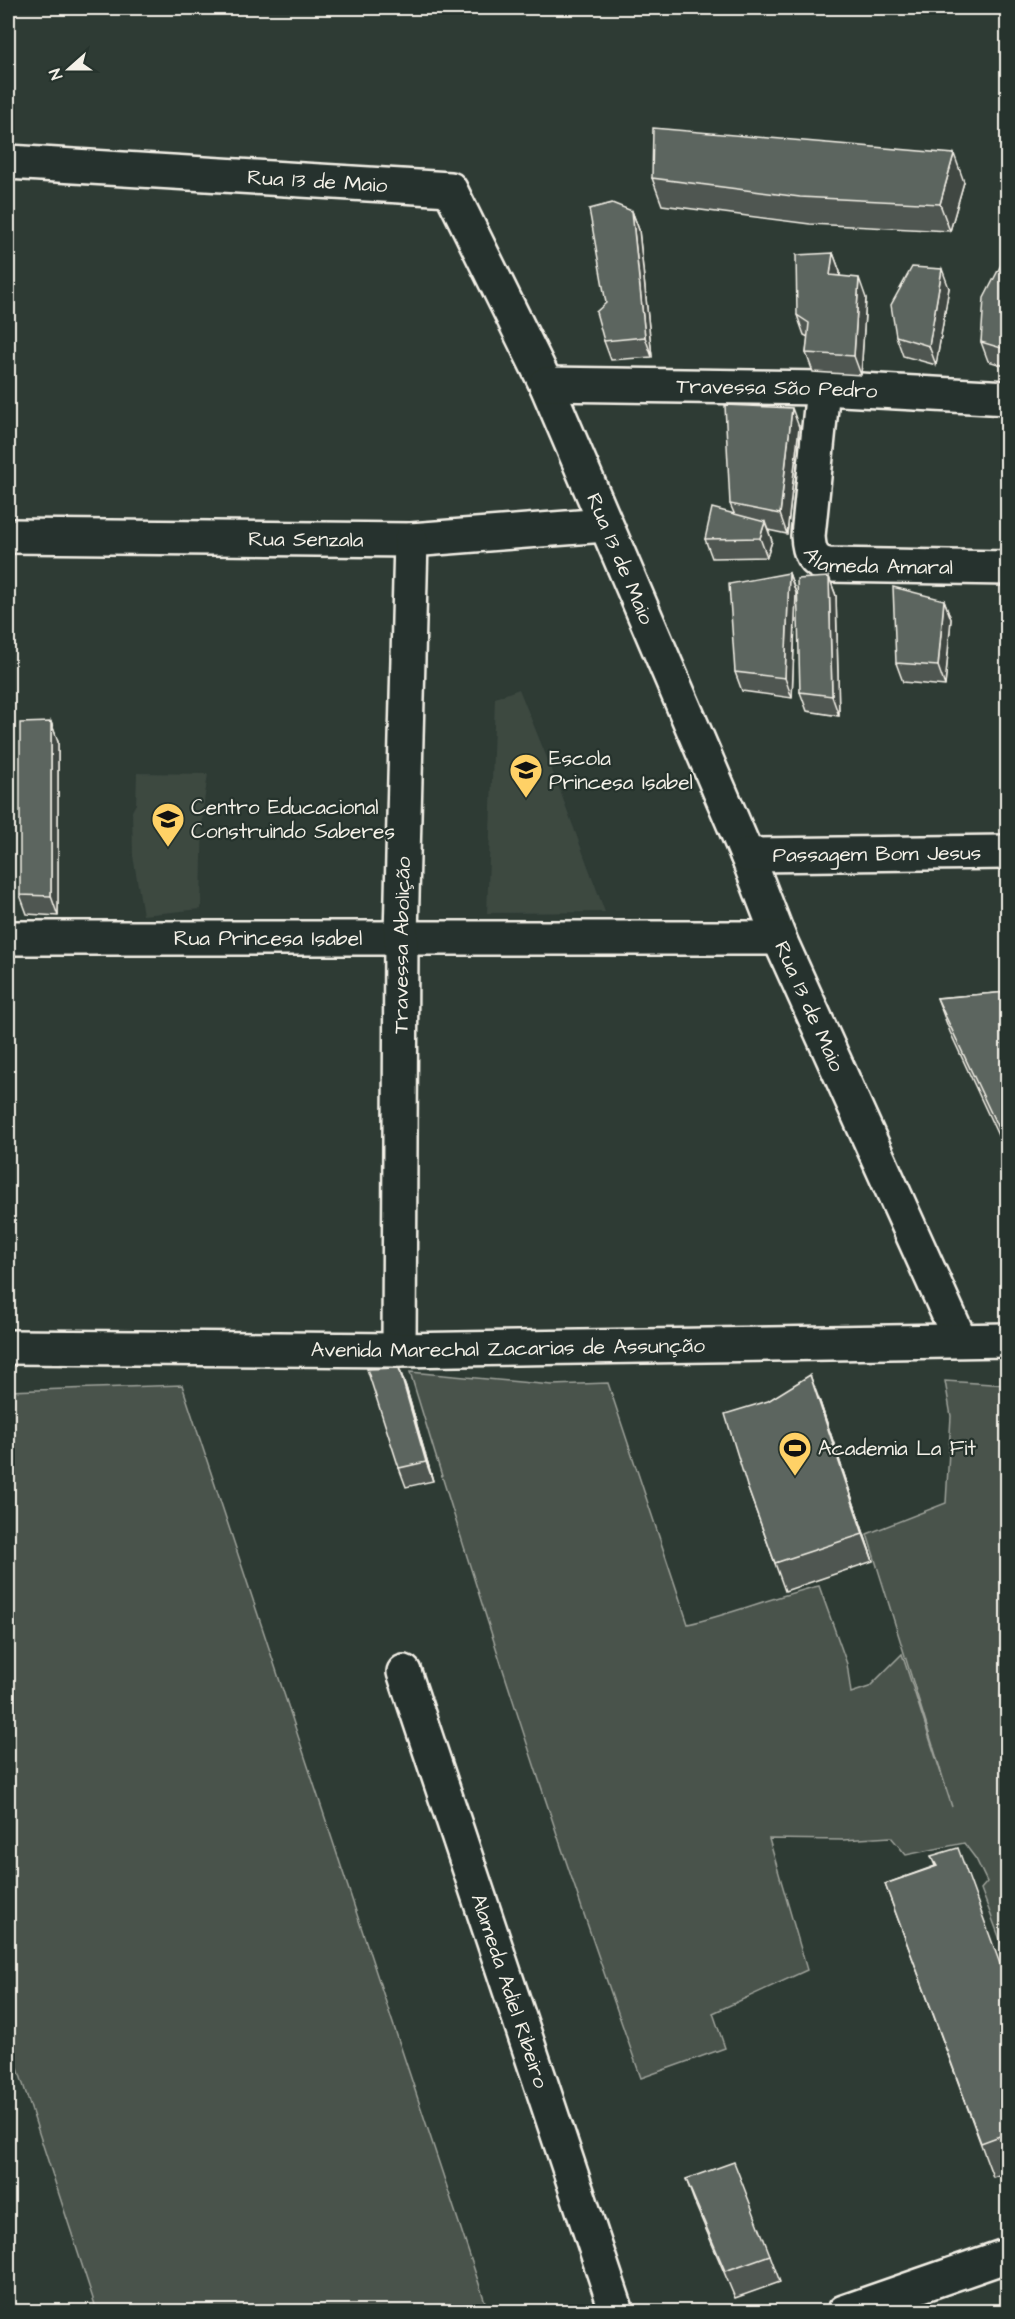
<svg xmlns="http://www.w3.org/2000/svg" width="1015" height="2319" font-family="'Architects Daughter',sans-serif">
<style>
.built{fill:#3c4841}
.green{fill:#48524c;stroke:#9ea29a;stroke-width:1.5}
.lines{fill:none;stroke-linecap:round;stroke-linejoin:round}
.minor-casing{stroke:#f4f1e8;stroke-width:38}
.major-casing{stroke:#f4f1e8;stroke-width:38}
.minor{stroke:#26332d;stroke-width:33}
.major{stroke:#26332d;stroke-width:33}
.wall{fill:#4f5751;stroke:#f4f1e8;stroke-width:1.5}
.shaded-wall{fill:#404742;stroke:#f4f1e8;stroke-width:1.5}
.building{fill:#5c655e;stroke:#f4f1e8;stroke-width:1.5}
.labels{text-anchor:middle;stroke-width:4.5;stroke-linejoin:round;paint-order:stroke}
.street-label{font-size:21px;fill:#f4f1e8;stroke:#26332d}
.poi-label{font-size:21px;fill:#f4f1e8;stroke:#26332d;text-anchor:start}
</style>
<rect width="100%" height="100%" fill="#2e3b34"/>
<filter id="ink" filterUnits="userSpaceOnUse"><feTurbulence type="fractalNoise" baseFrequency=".0167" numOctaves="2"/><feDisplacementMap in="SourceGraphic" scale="12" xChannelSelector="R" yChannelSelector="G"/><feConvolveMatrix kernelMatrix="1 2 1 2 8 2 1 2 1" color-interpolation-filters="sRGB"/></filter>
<g filter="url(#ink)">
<!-- built -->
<path class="built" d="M519,689L556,780L605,912L487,913L495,698Z
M137,773L208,774L203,809L201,909L143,915L133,856L132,811L136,804Z"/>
<!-- green -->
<path class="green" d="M410,1372L552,1385L608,1383L688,1624C733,1614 774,1596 819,1586L847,1664L851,1693L869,1687L902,1654L952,1807L867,1534L946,1503L951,1416L945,1381L1007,1385V1958L981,1889L987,1882L976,1859L964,1843L906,1855L891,1837L843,1840L769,1839L807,1970L713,2013L725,2048L641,2078C558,1845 482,1609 410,1372Z
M182,1385L488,2311H97L8,2038V1391Z"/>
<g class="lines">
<!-- minor casing -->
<g class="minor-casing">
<g id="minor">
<path id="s1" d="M8,162L450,189L546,384L747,855L779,938L960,1340"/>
<path id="s2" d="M546,384L823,388L1008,398"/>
<path id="s3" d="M823,388L808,536C809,551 812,562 828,565L1008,568"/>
<path id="s4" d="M8,536L411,540L605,525"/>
<path id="s5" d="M747,855L1008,852"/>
<path id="s6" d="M8,938H779"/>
<path id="s7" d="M399,1350L401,936L411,540"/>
<path id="s8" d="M404,1672L617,2312"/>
<path d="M844,2312L1008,2255"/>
</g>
</g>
<!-- major casing -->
<g class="major-casing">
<g id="major">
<path id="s9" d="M8,1347L399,1350L1008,1340"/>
</g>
</g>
<!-- minor -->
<use href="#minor" class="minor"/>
<!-- major -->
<use href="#major" class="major"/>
</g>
<!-- wall -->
<path class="wall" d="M652,178L964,182L950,231L810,224L662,205Z
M632,211L639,230L652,357L611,360L604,341L606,303Z
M833,253L840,272V276L866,298L861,375L813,372L806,353L808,337L804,335L797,315Z
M1008,257V367L988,361L981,342Z
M949,288L936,365L903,356L896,336Z
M799,427L787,534L768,530L772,541L767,557L712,558L705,539L734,513L730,504Z
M789,573L796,593L792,698L742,691L735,672Z
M829,577L836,596L839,716L807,711L800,692Z
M944,600L951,619L945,686L903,682L896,663Z
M51,722L58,742V916L27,914L20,895Z
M1008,992V1157L950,1032L937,998Z
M399,1368L406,1387L433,1481L406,1487L399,1468Z
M820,1402L873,1561L785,1591L747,1486Z
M931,1856L1008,1985V2172L993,2177L885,1884L935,1866Z
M686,2179L770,2255L780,2282L735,2298L696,2206Z"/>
<!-- shaded-wall -->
<path class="shaded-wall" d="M954,154L964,182L950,231L940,204Z
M632,211L639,230L652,357L645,337Z
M833,253L840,272L837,294L830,275Z
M942,269L949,288L936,365L929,346Z
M859,278L866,298L861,375L854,356Z
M792,408L799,427L787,534L780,514Z
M765,522L772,541L767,557L760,538Z
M789,573L796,593L792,698L785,678Z
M829,577L836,596L839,716L832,696Z
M944,600L951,619L945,686L938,666Z
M51,722L58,742V916L51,896Z
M399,1368L406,1387L433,1481L426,1462Z
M810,1375L820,1402L873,1561L863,1534Z"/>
<!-- building -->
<path class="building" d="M653,128L954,154L940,204L800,197L652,178Z
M612,203L632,211L645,337L604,341L596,312L606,303L589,209Z
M833,253L830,275L859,278L854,356L806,353L809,323L797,315L796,255Z
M1005,257H1008V350L981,342L984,298Z
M912,267L942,269L929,346L896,336L891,305Z
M725,405L792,408L780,514L730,504Z
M712,508L765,522L760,538L705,539Z
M789,573L785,678L735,672L729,584Z
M829,577L832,696L800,692L797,579Z
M893,587L944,600L938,666L896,663Z
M51,722V896L20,895V723Z
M1008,992V1149L937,998Z
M399,1368L426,1462L399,1468L367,1369Z
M810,1375L863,1534L775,1563L747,1486L725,1414L768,1401Z
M958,1848L1008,1986V2133L981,2143L885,1884L937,1866L931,1856Z
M734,2162L770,2255L725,2271L686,2179Z"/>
</g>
<!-- icons -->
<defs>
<g id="school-pin" transform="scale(1.725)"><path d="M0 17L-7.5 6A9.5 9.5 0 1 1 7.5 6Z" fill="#ffd166" stroke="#26332d"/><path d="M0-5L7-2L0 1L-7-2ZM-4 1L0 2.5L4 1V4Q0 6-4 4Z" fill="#111"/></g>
<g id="stadium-pin" transform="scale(1.725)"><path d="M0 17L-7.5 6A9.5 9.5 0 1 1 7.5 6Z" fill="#ffd166" stroke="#26332d"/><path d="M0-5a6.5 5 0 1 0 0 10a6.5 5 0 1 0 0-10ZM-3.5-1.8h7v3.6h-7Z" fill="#111"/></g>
</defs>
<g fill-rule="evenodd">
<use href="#school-pin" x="526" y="770"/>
<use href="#school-pin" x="168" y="819"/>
<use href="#stadium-pin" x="795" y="1448"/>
</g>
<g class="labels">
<!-- street labels -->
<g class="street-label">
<text dy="7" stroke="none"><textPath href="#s1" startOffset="310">Rua 13 de Maio</textPath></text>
<text dy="7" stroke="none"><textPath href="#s2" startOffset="231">Travessa São Pedro</textPath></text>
<text dy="7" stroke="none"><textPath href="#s4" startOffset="298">Rua Senzala</textPath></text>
<text dy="7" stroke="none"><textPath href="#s3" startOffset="237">Alameda Amaral</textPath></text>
<text dy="7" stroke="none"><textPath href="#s1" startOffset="850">Rua 13 de Maio</textPath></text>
<text dy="7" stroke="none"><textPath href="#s5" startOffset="130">Passagem Bom Jesus</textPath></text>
<text dy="7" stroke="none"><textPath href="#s6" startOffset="260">Rua Princesa Isabel</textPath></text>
<text dy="7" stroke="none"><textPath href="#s7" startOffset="405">Travessa Abolição</textPath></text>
<text dy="7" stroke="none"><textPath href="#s1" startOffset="1336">Rua 13 de Maio</textPath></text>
<text dy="7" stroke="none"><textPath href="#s9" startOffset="500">Avenida Marechal Zacarias de Assunção</textPath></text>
<text dy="7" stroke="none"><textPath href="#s8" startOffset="336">Alameda Adiel Ribeiro</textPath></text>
</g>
<!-- poi labels -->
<g class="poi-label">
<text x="549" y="765">Escola<tspan x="549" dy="24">Princesa Isabel</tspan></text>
<text x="191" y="814">Centro Educacional<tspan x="191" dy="24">Construindo Saberes</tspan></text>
<text x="818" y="1455">Academia La Fit</text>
</g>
</g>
<!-- margin -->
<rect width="1015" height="2319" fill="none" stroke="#26332d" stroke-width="30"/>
<rect x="15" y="15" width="985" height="2289" fill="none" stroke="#f4f1e8" stroke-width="2" filter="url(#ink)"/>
<!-- north arrow -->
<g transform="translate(69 69) rotate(249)" stroke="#26332d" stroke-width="4.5" paint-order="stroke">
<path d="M0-4.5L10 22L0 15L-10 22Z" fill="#f4f1e8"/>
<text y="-9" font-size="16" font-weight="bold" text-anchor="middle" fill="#f4f1e8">N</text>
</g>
</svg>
